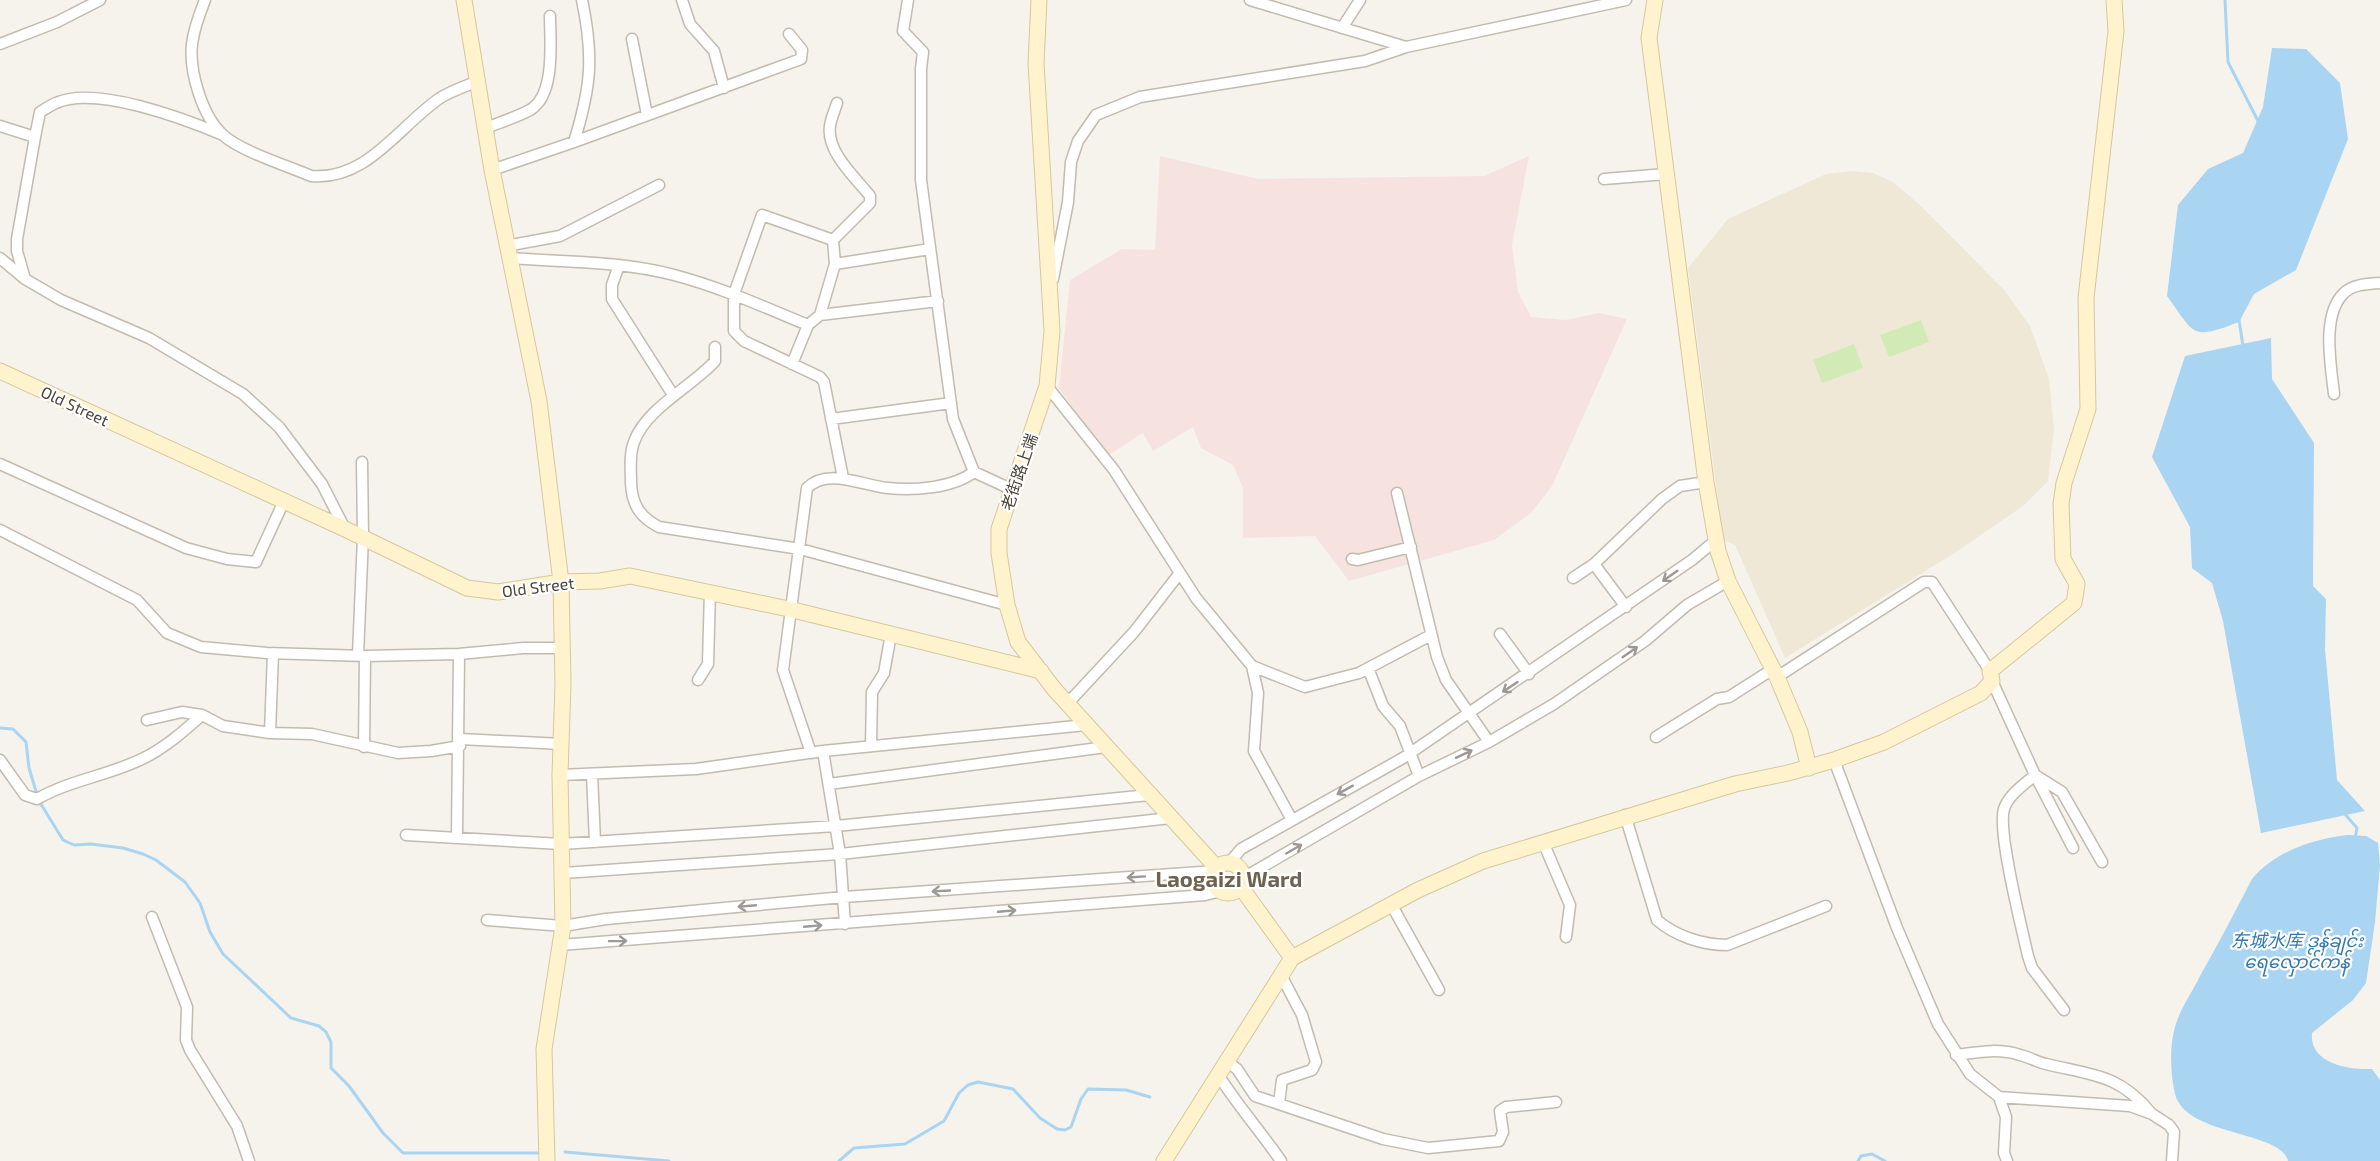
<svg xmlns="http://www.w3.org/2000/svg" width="2380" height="1161" font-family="'Exo 2','Noto Sans SC','Noto Sans Myanmar',sans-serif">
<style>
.education{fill:#efe8d6}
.medical{fill:#f6e3e0}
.green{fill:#d2eab5}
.water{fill:#a9d4f2}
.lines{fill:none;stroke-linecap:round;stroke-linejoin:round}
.stream{stroke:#a9d4f2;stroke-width:3}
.street-casing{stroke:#c2bbae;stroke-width:13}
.secondary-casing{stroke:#d6c79b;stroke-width:17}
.street{stroke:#fff;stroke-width:10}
.secondary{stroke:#fff3cd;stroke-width:15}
.oneway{stroke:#9c9892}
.labels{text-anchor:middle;stroke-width:4.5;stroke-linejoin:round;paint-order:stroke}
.street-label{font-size:16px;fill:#4b4439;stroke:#fff}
.water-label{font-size:18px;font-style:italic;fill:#2e7ab2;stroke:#fff}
.district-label{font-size:22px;font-weight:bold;fill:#6e6250;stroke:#fff}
</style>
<rect width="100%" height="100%" fill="#f6f3ec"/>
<!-- education -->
<path class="education" d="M1853,171L1873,173L1893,182L1922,207L2005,291L2030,326L2049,379L2054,429L2048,481L2023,506L1956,552L1785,658L1735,545L1723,540L1688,268L1728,219L1826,174Z"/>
<!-- medical -->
<path class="medical" d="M1160,156L1258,179L1484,176L1529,156L1512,245L1518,292L1531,317L1566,320L1599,313L1627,319L1552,486L1532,512L1494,540L1349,581L1315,536L1243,538V488L1233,465L1201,448L1193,427L1153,451L1143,433L1107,456L1059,388L1070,280L1122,249L1155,250Z"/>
<!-- green -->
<path class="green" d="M1921,320L1929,342L1889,357L1880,335Z
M1854,344L1863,368L1822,383L1813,360Z"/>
<!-- water -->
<path class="water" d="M2272,48L2306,49L2340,83L2348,139L2296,270L2254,294L2239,322C2191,340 2196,336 2167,296L2178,205L2208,169L2243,153L2263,107Z
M2271,338L2272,379L2314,443L2313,586L2326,599L2325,649L2337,780L2365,811L2261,833L2223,621L2212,583L2192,568L2190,527L2152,457L2185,356Z
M2348,835L2366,836L2378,843L2380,865L2375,922L2366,983L2353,1000L2312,1033C2309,1064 2350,1070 2372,1069L2380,1080V1161H2288C2281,1130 2186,1137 2175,1094C2170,1072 2169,1042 2177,1021C2182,1006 2193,991 2200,976C2218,944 2235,912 2252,879C2276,851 2313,839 2348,835Z"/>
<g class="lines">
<!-- stream -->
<path class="stream" d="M2225,0L2228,62L2259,123
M2239,320L2243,346
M0,728L13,729L26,742L29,768L39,801L63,840L74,845L91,844L123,848L143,854L156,860L185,882L200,903L210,932L223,954L291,1018L319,1026L326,1032L331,1042V1068L349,1086L383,1133L403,1153H538
M2343,812L2357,828L2355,839
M565,1152L669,1161
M839,1161L854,1148L905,1144L944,1121L959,1093L968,1085L978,1082L1013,1089L1040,1118L1057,1129L1065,1130L1071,1127L1081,1099L1088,1089L1126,1090L1150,1097
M1858,1161L1861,1156L1872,1154L1885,1161"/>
<!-- street casing -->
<g class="street-casing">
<path id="street" d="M205,0C199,15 194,28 192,44C189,71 202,116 223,135C240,151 288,166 311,176C367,181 399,126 440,98C451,91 466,86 478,81
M682,0L690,24L714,51L724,88
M908,0L903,31L923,52L921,69V180L953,419L974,472
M1250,0L1406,47
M1342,28L1360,0
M632,39L647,115
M0,44L57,22L100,0
M0,126L35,137L40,112C45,109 51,105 56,103C96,85 185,119 223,135
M486,128C501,122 517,117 530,110C556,95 550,41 550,16
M574,142C591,87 594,57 582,0
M492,170L574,142L801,59L802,50L789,34
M1604,179L1666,174
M833,240L762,215L734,294V331L744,341L820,377L824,382L843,478
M833,240L870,203V196C856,178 826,152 830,126C831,118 835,110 837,103
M506,246L560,236L659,185
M0,258L25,279L61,300L149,338L243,394L279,427L322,484L345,529
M509,258C563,262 621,261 674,275C720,287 764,307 808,325
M835,264L930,249
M619,265L612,285V299L673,395
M25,279L17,251V239L35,137
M1053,279L1068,202L1071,162L1078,141L1096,115L1140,97L1365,61L1406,47L1626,0
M820,315L938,301
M715,347V361C693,386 646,408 634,442C629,454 631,471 631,483C632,505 640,517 659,527L800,549L1007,605
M792,364L808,325L820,315L835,264L833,240
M1047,386L1114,470L1196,598L1252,666L1305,687L1359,673L1431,635
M2334,394C2331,366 2321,315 2344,293C2353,284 2369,284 2380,283
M831,419L951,403
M0,464L186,548L227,559L256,562L284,501
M1397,493L1437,657L1446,680L1489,742
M0,530L137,600L167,633L201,647L267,653L365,656L459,654L523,648H561
M1352,559L1358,560L1411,547
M1594,564L1626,607
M1573,578L1594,564L1662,499L1680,486L1706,482
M1500,634L1529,674
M358,655L363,537L362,462
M1252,666L1258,693L1254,751L1292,820
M1368,668L1383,706L1400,726L1419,776
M1777,677L1924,582H1932L1990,671
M698,680L708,664L710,591
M1992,681L2035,775C2025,784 2008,795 2004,809C1997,831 2022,929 2028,956L2032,968L2064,1010
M1067,704L1134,632L1179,574
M147,720L182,712L202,715L223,726L270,733L312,734L398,753L431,751L460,746
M270,733L273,653
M1656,737L1717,699L1729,697L1773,669
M460,739L562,744
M871,746L872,692L884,673L891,634
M364,747L365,656
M823,751L840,854L845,924
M811,753L783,670L807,488C828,467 863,486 888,488C913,491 953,488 974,472L1013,490
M0,760L25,795L37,799C72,779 112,775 146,757C167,746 184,731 202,715
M1834,760L1897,928L1938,1024L1970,1074L1999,1097L2130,1106L2152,1114L2169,1125L2174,1132L2172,1161
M592,774L595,842
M560,775L696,769L823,751L1086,725
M829,784L1106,747
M1625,815L1657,920C1675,936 1703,945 1727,945L1826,906
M406,835L561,844L836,826L1149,795
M457,836L459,654
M1543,842L1570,905L1566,937
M2073,848L2035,775L2062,792L2102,862
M1229,863L1241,849L1403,758L1692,560L1716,540
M563,873L840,854L1171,818
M1243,878L1419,776L1489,742L1554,704L1645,641L1687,605L1728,581
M1391,904L1439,990
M152,917L187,1007L186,1040L190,1050L237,1126L249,1161
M487,920L563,926L606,919L844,897L1215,871
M560,945L1205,895L1221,891
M1956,1055C1978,1052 1999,1048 2020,1055C2029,1057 2037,1062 2046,1064C2092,1075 2119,1074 2151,1113
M1228,1062L1237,1069L1255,1096L1383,1139L1428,1148L1499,1141L1503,1132L1500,1111L1506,1107L1556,1102
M1219,1076C1238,1106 1261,1132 1281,1161
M1999,1097L2006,1117L2004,1153L2007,1161
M1279,1103L1282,1080L1312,1070L1316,1062L1302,1015L1282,977"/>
</g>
<!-- secondary casing -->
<g class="secondary-casing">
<path id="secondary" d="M464,0L492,170L539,401L561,582L563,683L560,775L563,926L544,1049L547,1161
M1039,0L1036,63L1052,331L1047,386L999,529V553L1007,605L1018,642L1055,690L1217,868
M1655,0L1649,38L1706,482L1718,551L1728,581L1777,677L1800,732L1809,768
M0,371L345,529L467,588L498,592L561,582L600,581L630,576L789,609L1041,671
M1213 878a15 15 0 1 1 30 0a15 15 0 1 1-30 0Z
M1240,886L1292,958
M1164,1161L1292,958L1418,890L1483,861L1735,784L1788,773L1834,760L1884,742L1981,693L1992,681L1990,671L2074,603L2077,584L2063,559L2061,504L2064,483L2088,409L2086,298L2116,31L2114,0"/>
</g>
<!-- street -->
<use href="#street" class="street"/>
<!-- secondary -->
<use href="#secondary" class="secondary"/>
</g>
<!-- one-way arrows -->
<defs><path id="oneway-shaft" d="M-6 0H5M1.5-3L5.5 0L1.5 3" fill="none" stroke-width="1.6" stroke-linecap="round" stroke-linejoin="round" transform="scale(1.5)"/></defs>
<g class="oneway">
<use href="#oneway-shaft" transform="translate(1670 576) rotate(145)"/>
<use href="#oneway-shaft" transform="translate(1630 652) rotate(-35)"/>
<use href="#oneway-shaft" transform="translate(1510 687) rotate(146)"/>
<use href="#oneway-shaft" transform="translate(1464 754) rotate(-25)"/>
<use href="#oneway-shaft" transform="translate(1345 790) rotate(151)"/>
<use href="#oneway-shaft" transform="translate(1294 849) rotate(-30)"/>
<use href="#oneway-shaft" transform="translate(1136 877) rotate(176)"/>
<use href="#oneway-shaft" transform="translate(941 891) rotate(177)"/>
<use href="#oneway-shaft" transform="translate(747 906) rotate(175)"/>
<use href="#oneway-shaft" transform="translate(1007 911) rotate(-5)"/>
<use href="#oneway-shaft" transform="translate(813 926) rotate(-5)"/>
<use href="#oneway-shaft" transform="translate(618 941) rotate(-1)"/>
</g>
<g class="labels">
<!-- street labels -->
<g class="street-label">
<text transform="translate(75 406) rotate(25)" y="6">Old Street</text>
<text transform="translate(1019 472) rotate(-71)" y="6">老街路上端</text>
<text transform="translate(538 587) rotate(-7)" y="6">Old Street</text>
</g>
<!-- water labels -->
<g class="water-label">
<text x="2297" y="947">东城水库 ဒွန်ချင်း<tspan x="2297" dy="21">ရေလှောင်ကန်</tspan></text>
</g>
<!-- district labels -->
<g class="district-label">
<text x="1229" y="887">Laogaizi Ward</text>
</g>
</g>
</svg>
